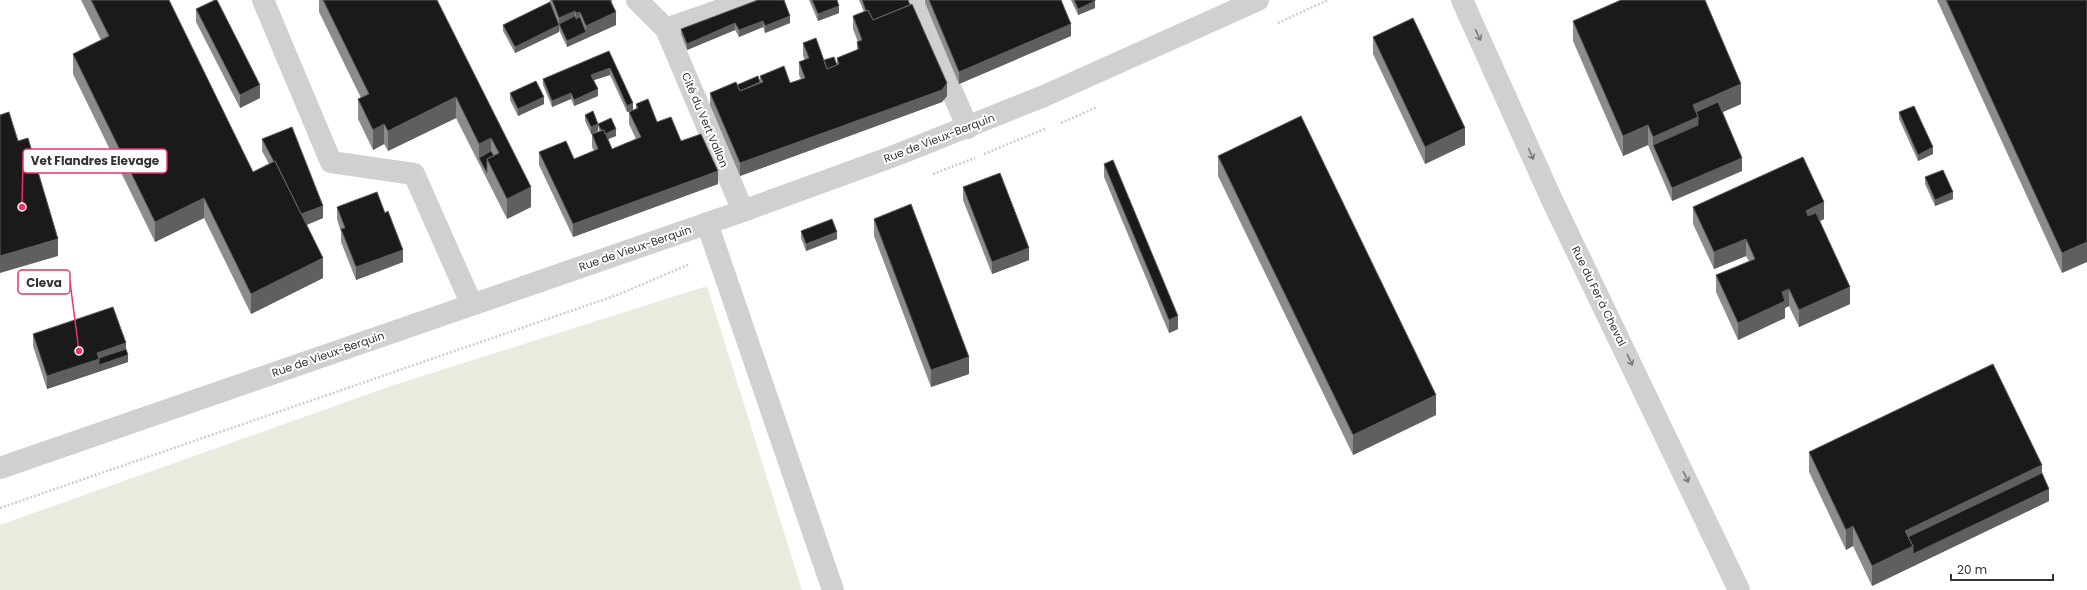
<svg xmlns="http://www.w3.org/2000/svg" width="2087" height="590" font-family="Poppins,sans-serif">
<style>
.green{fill:#e8ecde}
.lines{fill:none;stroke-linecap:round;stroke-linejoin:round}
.path{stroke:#cdcdcd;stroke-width:2.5;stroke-dasharray:2 2;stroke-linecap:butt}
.minor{stroke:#d0d0d0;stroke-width:22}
.wall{fill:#8c8c8c}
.shaded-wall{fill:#5f5f5f}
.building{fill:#1a1a1a;stroke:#5f5f5f}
.oneway{stroke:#7a7a7a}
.labels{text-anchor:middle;stroke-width:4;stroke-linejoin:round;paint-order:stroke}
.street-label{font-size:11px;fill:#333;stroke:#fff}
.leader{fill:none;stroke:#ea3464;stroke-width:1.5}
.callout-dot{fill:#ea3464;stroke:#fff;stroke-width:1.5}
.callout{fill:#fff;stroke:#ea3464;stroke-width:1.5}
.callout-label{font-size:12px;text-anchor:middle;font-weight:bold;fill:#333}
</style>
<rect width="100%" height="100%" fill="#fff"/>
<!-- green -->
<path class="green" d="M707,286L802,590H0V525L391,386Z"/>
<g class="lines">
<!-- path -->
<path class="path" d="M1278,23L1328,0
M1061,123L1097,107
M984,154L1047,128
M933,174L975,158
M0,508L617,295L690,264"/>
<!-- minor -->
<path class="minor" d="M263,0L331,162L414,174L472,305
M637,0L666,29L743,211
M912,0L968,128
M1462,0L1552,200L1739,590
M666,29L749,0
M707,223L833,590
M0,468L743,211L894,156L1044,96L1258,0"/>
</g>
<!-- wall -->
<path class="wall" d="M81,0H169L253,172L269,164L262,151V139L323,218L307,225L323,278L251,314L204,218L155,242L73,74V54L101,40Z
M319,0H437L531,207L507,219L456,118L388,151L384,144L373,150L358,119V99L361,98L319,12Z
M550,0H612V3L616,25L567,47L559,30V32L515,53L503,31V25L550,2Z
M758,0L790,23L765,33L763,27L739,37L735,30L687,50L681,35V29Z
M809,0H837L839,13L818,21Z
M859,0H908L947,96L942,102L740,176L710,105V93L737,85L760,82V76L790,83L801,79L799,75V62L805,60L803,56V43L824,60L837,64V58L857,50V42H858L853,29V16L864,12Z
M925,0H1061L1071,36L959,84L925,3Z
M1071,0H1095V8L1078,15Z
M1937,0H2087L2062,273Z
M196,9L260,98L240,108L196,22Z
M1573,21L1741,104L1723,112L1742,171L1672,201L1648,145L1623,156L1573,41Z
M1373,37L1465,145L1425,164L1373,54Z
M609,51L633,110L627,112L610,75L594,80L598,96L574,106L571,99L552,107L543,85V79Z
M510,93L544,104L518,116L510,100Z
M636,104L681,141L718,184L573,237L539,165V152L574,159L594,151L592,147V134L599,131L598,124L616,136L608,139L612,149L636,139L629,124V112L636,109Z
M1899,112L1933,154L1918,161L1899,119Z
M585,115L598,131L591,134L585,121Z
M1218,156L1436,415L1353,455L1218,176Z
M1104,164L1178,329L1169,333L1104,177Z
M1925,177L1953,199L1935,206L1925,184Z
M963,187L1029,260L992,274L963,200Z
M337,207L403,262L356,280L341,242V232L337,219Z
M1693,207L1824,219L1820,221L1850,304L1799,327L1789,306L1785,308V318L1738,340L1716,292V275L1749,261L1746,256L1714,269L1693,224Z
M874,219L969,374L931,387L874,236Z
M801,231L837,239L806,251L801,238Z
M33,334L126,349L128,362L47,389L33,346Z
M1809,452L2042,473L2049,501L1872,586L1853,546L1846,550L1809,472Z"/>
<!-- shaded-wall -->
<path class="shaded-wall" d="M1095,1V8L1078,15V9Z
M839,6V13L818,21V14Z
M575,11V23L559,24V32L515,53V47L559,25V18Z
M580,12V24L576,25V13Z
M616,12V25L567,47V41L586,32V26Z
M790,16V23L765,33V26Z
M763,21V27L739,37V30Z
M735,23V30L687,50V44Z
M1071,24V36L959,84V72Z
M610,68V75L591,81V75Z
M947,83V96L942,102L740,176V163Z
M1741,84V104L1698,123V137L1653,145V137L1693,105Z
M260,85V98L240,108V95Z
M598,89V96L574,106V100Z
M571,93V99L552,107V101Z
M456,97V118L388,151V131Z
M544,97V104L518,116V109Z
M633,103V110L627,112V106Z
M384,124V144L373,150V130Z
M598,124V131L591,134V127Z
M1648,125V145L1623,156V136Z
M1465,128V145L1425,164V147Z
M616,129V136L603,141V135Z
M491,138V158H479V164V144Z
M1933,147V154L1918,161V155Z
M1742,158V171L1672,201V188Z
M718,171V184L573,237V224Z
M531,187V207L507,219V199Z
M1953,192V199L1935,206V200Z
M204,198V218L155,242V222Z
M1824,202V219L1806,228V211Z
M323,206V218L301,227V214Z
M837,232V239L806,251V244Z
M58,239V256L0,273V256Z
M1746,239V256L1714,269V252Z
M2087,242V262L2062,273V253Z
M1029,248V260L992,274V262Z
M403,250V262L356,280V267Z
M323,258V278L251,314V294Z
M1850,287V304L1799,327V310Z
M1789,289V306L1785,308V318L1738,340V323L1782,292Z
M1178,316V329L1169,333V320Z
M126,343V356L128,355V362L47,389V376L97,353Z
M969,357V374L931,387V370Z
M1436,395V415L1353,455V435Z
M2042,465V485L2049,489V501L1872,586V566L1905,531Z
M1853,526V546L1846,550V530Z"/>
<!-- building -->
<path class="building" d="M91,0H169L253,172L275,161L323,258L251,294L204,198L155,222L73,54L109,36Z
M215,0H217L260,85L240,95L196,9Z
M323,0H437L531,187L507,199L487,159L499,153L491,138L479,144L456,97L388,131L384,124L373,130L358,99L369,94Z
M552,0H610L616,12L586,26L580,12L576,13L575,11L559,18Z
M758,0H784L790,16L765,26L763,21L739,30L735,23L687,44L681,29Z
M812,0H837L839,6L818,14Z
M862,0H908L910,5L873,20L868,10L866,11Z
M929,0H1061L1071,24L959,72Z
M1074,0H1095V1L1078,9Z
M1621,0H1705L1741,84L1693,105L1698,117L1653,137L1648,125L1623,136L1573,21Z
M1946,0H2087V242L2062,253Z
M550,2L559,25L515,47L503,25Z
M912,4L947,83L942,90L740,163L710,93L736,82L740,91L763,82L760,76L784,66L790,83L805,78L799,62L809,58L803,43L816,38L827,69L839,64L837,58L859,49L857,42L862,40L853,16L868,10L873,20Z
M575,16L576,19L580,17L586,32L567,41L559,24Z
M1413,18L1465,128L1425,147L1373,37Z
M609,51L633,103L627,106L610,68L591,75L598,89L574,100L571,93L552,101L543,79Z
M834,57L837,65L827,69L824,60Z
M758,76L760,82L740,91L737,85Z
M536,81L544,97L518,109L510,93Z
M648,99L657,122L671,117L681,141L701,134L718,171L573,224L539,152L566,141L574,159L598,149L592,134L604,130L612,149L641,137L629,112L638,108L636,104Z
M1718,102L1742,158L1672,188L1653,145L1698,125V117L1696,112Z
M1914,106L1933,147L1918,155L1899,112Z
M593,111L598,124L591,127L585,115Z
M9,112L18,141L28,138L58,239L0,256V115Z
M1301,116L1436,395L1353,435L1218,156Z
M611,118L616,129L605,134L604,130H601L598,124Z
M292,127L323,206L301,214L275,161L274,162L262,139Z
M491,151L494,156L487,159V173L479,158Z
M1803,157L1824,202L1806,211L1808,216L1816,213L1850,287L1799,310L1789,289L1782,292L1785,301L1738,323L1716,275L1755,259L1746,239L1714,252L1693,207Z
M1113,160L1178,316L1169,320L1104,164Z
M1943,170L1953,192L1935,200L1925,177Z
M1000,173L1029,248L992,262L963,187Z
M377,192L385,213L388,211L403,250L356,267L341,229L345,228L337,207Z
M911,204L969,357L931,370L874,219Z
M832,219L837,232L806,244L801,231Z
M113,307L126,343L97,353L99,359L47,376L33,334Z
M126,349L128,355L99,365V358Z
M1993,364L2042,465L1905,531L1913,546L1872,566L1853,526L1846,530L1809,452Z
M2042,473L2049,489L1913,554V546L1908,537Z"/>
<!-- one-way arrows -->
<defs><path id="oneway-shaft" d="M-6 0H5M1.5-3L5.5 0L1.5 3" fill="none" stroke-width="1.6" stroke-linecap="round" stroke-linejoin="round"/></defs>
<g class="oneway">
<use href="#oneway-shaft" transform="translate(1478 35) rotate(65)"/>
<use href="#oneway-shaft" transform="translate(1531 154) rotate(66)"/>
<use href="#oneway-shaft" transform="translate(1630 360) rotate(64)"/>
<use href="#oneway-shaft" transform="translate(1686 477) rotate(64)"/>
</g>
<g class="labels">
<!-- street labels -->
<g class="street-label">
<text transform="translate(705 120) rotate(67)" y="4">Cité du Vert Vallon</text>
<text transform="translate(939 138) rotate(-21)" y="4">Rue de Vieux-Berquin</text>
<text transform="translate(635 248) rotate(-19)" y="4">Rue de Vieux-Berquin</text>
<text transform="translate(1599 296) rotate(64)" y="4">Rue du Fer à Cheval</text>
<text transform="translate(328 354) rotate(-19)" y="4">Rue de Vieux-Berquin</text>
</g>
</g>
<!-- callouts -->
<path class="leader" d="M22 207L23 161M79 351L70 282"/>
<g class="callout-dot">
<circle cx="22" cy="207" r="4"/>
<circle cx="79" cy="351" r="4"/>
</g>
<g class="callout">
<rect x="23" y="149" width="144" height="24" rx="4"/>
<rect x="18" y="270" width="52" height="24" rx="4"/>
</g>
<g class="callout-label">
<text x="95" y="165">Vet Flandres Elevage</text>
<text x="44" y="287">Cleva</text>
</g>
<!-- scale -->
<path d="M1951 574v6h102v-6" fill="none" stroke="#333333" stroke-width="2"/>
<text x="1957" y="574" font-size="12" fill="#333333" stroke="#ffffff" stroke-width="3" paint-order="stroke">20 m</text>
</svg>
